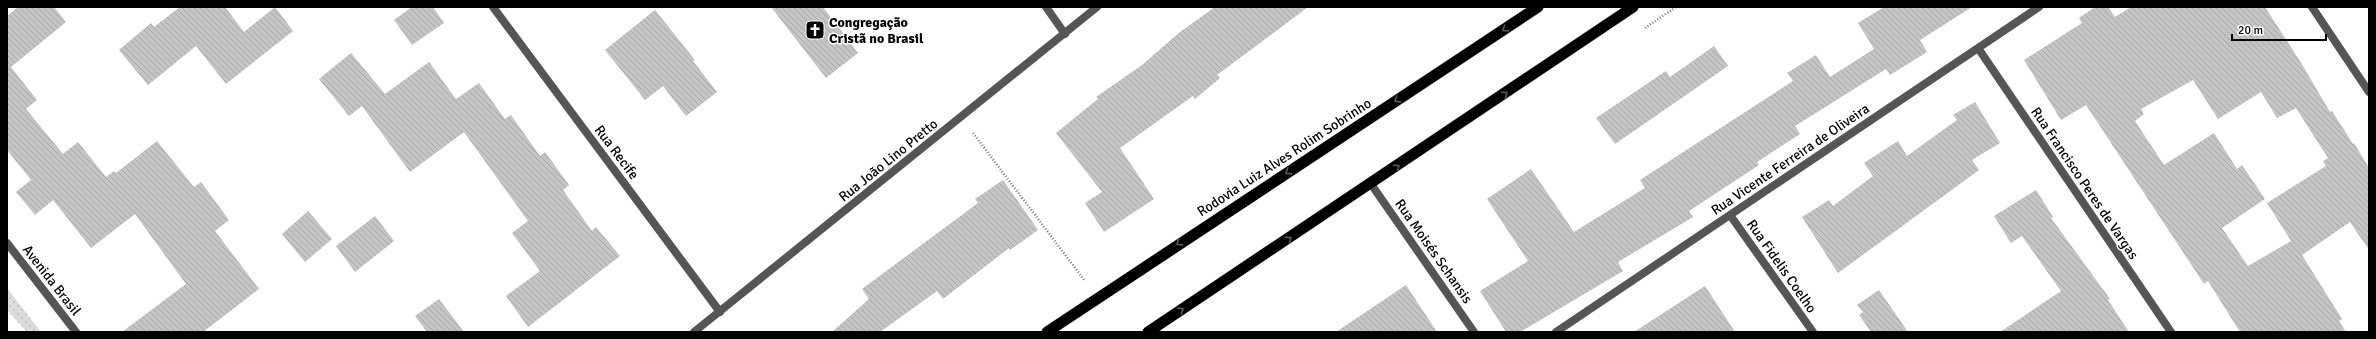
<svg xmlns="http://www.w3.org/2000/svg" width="2376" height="339" font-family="Signika,sans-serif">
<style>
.grass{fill:url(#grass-dots)}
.building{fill:url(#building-back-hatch);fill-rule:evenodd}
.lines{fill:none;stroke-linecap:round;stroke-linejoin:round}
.trunk-casing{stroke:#dbdbdb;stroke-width:12}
.path{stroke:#777;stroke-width:2.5;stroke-dasharray:1 2;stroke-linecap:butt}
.service{stroke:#555;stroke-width:8}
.minor{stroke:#555;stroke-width:8}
.tertiary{stroke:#555;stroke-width:8}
.trunk{stroke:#000;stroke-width:11}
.oneway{stroke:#595959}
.labels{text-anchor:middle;stroke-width:3;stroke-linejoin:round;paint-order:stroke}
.poi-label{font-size:14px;font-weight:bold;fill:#000;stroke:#fff;text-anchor:start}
.street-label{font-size:14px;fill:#000;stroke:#fff}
</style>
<defs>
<pattern id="grass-dots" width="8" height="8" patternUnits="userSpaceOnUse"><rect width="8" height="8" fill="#dcdcdc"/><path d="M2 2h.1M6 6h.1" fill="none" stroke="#bbb" stroke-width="1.8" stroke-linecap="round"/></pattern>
<pattern id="building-back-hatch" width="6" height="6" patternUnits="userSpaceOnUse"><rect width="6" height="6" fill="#c4c4c4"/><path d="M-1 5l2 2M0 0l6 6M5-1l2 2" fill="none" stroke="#a7a7a7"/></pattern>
</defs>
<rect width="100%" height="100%" fill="#fff"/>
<!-- grass -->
<path class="grass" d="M7,288L41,332H27L7,310Z"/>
<!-- building -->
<path class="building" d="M18,7H54L66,22L11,67L37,100L26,109L63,154L78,142L106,177L114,171L116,173L157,141L194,187L201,182L229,220L215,231L259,289L203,332H122L186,284L135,214L91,248L53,200L35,215L16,192L31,180L7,150V16Z
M180,7H225L244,32L275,7L293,31L226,84L196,46L148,85L119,50L151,23L154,27Z
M412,7H433L444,23L412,45L394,20Z
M771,7H823L858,53L826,78Z
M1215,7H1308L1217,75L1220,78L1195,99L1193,96L1120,148L1154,199L1104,232L1085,203L1102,192L1056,133L1098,99L1096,97L1142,65L1180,32Z
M1884,7H1972L1920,40L1927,52L1890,75L1886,69L1795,126L1800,134L1757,162L1759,165L1689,211L1693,217L1618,262L1623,271L1520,332H1506L1480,291L1528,261L1487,199L1531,169L1574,232L1645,188L1640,180L1793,81L1787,73L1816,55L1830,77L1874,49L1858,23Z
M2095,7H2108L2115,17L2131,7H2265L2300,61L2330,112L2332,111L2353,144L2354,143L2369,168V250L2350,222L2302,255L2342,319L2339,321L2346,332H2240L2208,281L2204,284L2086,105L2061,120L2024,60L2082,23L2079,18ZM2193,80L2218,119L2261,92L2277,118L2296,108L2328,158L2323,161L2326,166L2267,203L2291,241L2248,266L2222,228L2265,199L2242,165L2237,169L2214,133L2164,165L2135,121L2144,114L2141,109Z
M655,10L695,60L693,61L717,92L686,116L663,86L645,100L605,50Z
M1714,46L1728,66L1615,144L1596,118L1666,71L1670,77Z
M351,53L385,94L429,62L456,99L479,83L505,119L511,115L540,156L545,152L569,185L563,190L592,231L596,227L620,256L528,327L506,296L540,271L512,233L528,221L464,132L410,172L362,106L349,116L319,79Z
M1975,102L2000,143L1972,160L1979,170L1838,273L1802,217L1829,200L1833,206L1873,176L1864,163L1898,141L1907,156L1957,120L1953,115Z
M1003,180L1038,230L1010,250L1009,248L943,299L937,291L880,332H832L869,299L862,289L978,203L975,199Z
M2036,190L2053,217L2051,218L2110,299L2108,300L2129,332H2000L2061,291L2022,236L2011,243L1994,216Z
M308,211L332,239L305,262L282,234Z
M375,216L394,241L355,272L336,246Z
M1406,285L1437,332H1336Z
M1705,286L1735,332H1634Z
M1879,290L1908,332H1871L1859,315L1863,312L1857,305Z
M439,299L464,332H427L415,316Z"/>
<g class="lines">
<!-- trunk casing -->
<g class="trunk-casing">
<path id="trunk" d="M1047,332L1538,7
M1148,332L1633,7"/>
</g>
<!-- path -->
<path class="path" d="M1645,28L1676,7
M973,133L1085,281"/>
<!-- service -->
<path class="service" d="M1046,7L1065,34"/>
<!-- minor -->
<path class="minor" d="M493,7L720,312
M2312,7L2369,92
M1978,48L2171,332
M1371,184L1474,332
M1730,215L1813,332
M694,332L1097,7
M1556,332L2039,7"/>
<!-- tertiary -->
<path class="tertiary" d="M7,243L76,332"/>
<!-- trunk -->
<use href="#trunk" class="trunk"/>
</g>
<!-- one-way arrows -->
<defs><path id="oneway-chevron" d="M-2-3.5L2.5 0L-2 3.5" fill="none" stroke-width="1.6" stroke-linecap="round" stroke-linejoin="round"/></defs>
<g class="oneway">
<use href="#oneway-chevron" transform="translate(1505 29) rotate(147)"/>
<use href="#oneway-chevron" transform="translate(1505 94) rotate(-34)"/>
<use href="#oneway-chevron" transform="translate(1397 100) rotate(147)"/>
<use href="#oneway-chevron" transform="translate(1397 167) rotate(-34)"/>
<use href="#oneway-chevron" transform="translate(1288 172) rotate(147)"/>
<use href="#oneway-chevron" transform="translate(1289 239) rotate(-34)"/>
<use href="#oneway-chevron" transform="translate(1179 243) rotate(147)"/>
<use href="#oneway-chevron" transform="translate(1181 310) rotate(-34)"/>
</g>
<!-- icons -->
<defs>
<g id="church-square" transform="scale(1)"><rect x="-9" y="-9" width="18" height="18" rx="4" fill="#000" stroke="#fff"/><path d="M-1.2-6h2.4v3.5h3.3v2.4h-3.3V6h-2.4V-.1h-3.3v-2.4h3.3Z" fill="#fff"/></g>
</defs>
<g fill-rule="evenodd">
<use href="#church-square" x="815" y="30"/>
</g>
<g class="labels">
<!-- poi labels -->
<g class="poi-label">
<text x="829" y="27">Congregação<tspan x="829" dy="16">Cristã no Brasil</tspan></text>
</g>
<!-- street labels -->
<g class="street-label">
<text transform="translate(617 152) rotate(53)" y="5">Rua Recife</text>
<text transform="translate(1284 157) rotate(-33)" y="5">Rodovia Luiz Alves Rolim Sobrinho</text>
<text transform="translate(1790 159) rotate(-34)" y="5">Rua Vicente Ferreira de Oliveira</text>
<text transform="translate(888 160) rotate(-39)" y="5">Rua João Lino Pretto</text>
<text transform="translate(2085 183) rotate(56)" y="5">Rua Francisco Peres de Vargas</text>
<text transform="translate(1434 251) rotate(55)" y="5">Rua Moisés Schansis</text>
<text transform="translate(1782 266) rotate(55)" y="5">Rua Fidelis Coelho</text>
<text transform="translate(52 280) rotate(52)" y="5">Avenida Brasil</text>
</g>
</g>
<!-- border -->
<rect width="2376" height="339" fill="none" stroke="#000000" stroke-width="16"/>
<!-- scale -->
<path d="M2232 34v6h94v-6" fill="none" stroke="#000000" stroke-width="2"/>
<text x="2238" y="34" font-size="12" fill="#000000" stroke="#ffffff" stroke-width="3" paint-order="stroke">20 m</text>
</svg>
